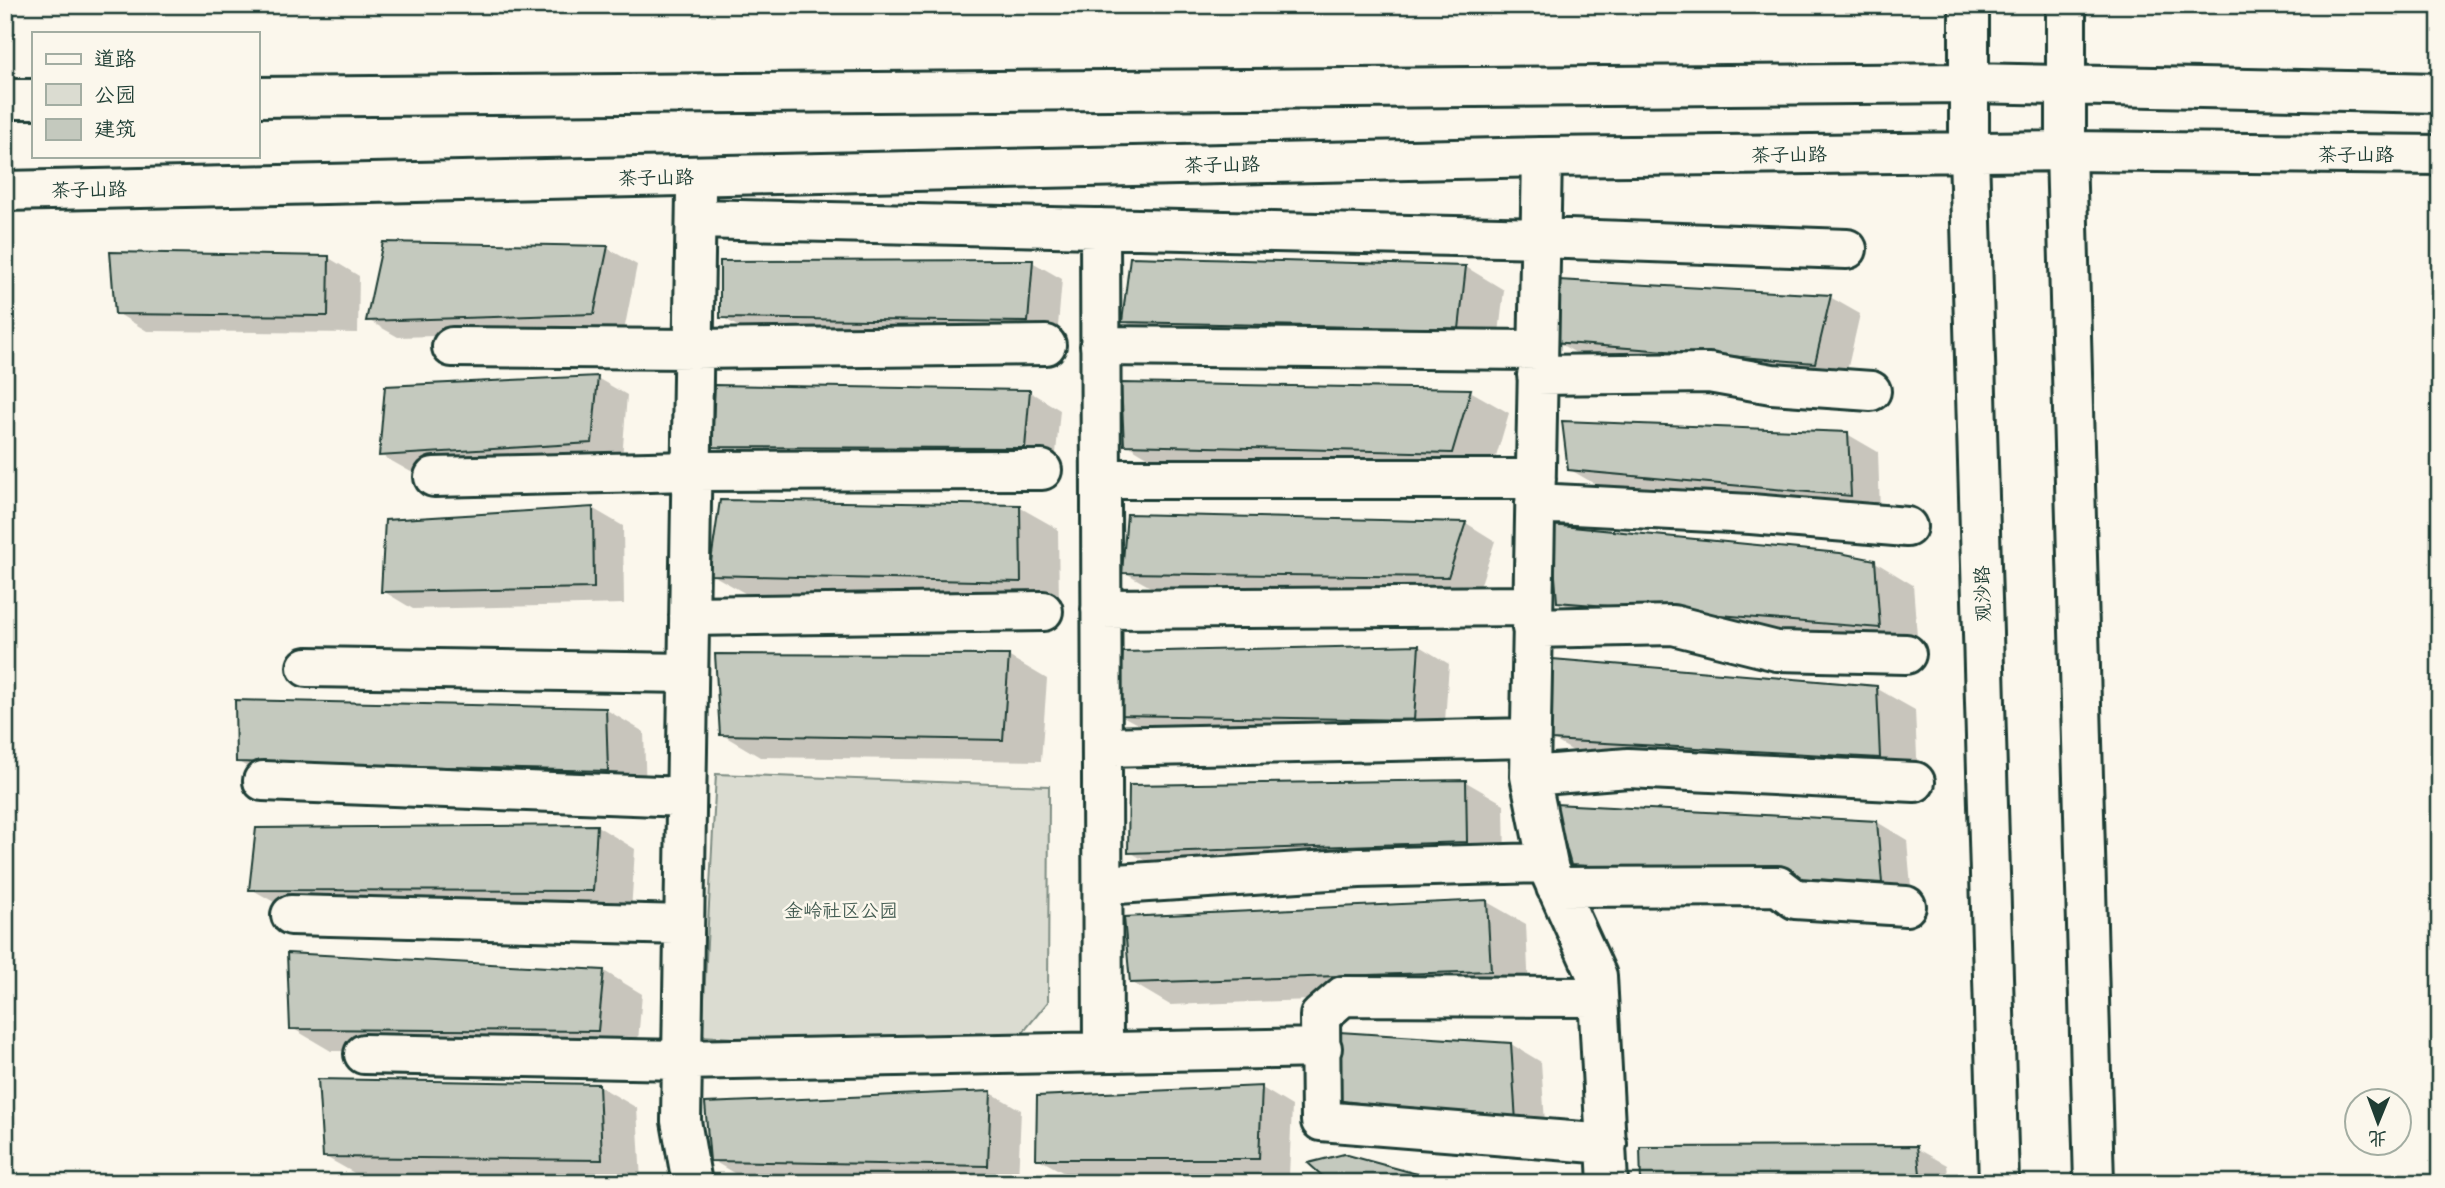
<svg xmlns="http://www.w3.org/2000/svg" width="2445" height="1188" font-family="'Gochi Hand','LXGW WenKai TC',sans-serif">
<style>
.green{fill:#dbdcd1;stroke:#7d8c82;stroke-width:2}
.shadow{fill:#0003}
.building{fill:#c4c9be;stroke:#1f3d34;stroke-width:2}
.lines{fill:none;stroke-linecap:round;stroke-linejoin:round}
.street-casing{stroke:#1f3d34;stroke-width:44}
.secondary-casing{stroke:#1f3d34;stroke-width:44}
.street{stroke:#fbf7ec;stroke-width:38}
.secondary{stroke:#fbf7ec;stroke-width:38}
.labels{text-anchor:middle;stroke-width:5;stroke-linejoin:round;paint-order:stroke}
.street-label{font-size:19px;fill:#1f3d34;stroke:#fbf7ec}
.park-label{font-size:19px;fill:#455d53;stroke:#fbf7ec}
</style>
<rect width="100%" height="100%" fill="#fbf7ec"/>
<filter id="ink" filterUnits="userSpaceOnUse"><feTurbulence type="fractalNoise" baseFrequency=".0143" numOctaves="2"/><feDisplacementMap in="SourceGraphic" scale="14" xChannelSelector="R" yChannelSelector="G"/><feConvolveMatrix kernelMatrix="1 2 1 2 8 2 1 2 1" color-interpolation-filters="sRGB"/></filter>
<g filter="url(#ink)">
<!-- green -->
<path class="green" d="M716,774L1049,786L1048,1002L1020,1036L793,1042L702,1036Z"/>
<!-- shadow -->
<path class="shadow" d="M607,248L637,265L624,331L398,337L368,320Z
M329,258L359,276L358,333L147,331L117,313Z
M1131,259L1466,267L1504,290L1497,351L1162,343L1124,321Z
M1032,262L1062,279L1057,338L752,335L722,317Z
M1830,297L1860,314L1845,380L1585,358L1555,341Z
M597,378L627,395L622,459L411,472L381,455Z
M717,387L1030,392L1060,410L1055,464L744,463L714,446Z
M1470,391L1509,413L1491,474L1164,467L1126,444Z
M1847,434L1878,452L1880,512L1600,487L1569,469Z
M1019,507L1058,529L1059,604L750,596L711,574Z
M592,508L623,526L624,604L413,609L383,591Z
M1129,516L1466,523L1495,541L1478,593L1154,589L1124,572Z
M1875,562L1913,585L1918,649L1598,623L1559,601Z
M1419,646L1449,664L1444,736L1150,731L1119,714Z
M1008,656L1047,679L1041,761L760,757L721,734Z
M1876,688L1915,710L1918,779L1591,761L1552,739Z
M605,709L644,732L646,793L276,784L237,761Z
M1466,782L1504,804L1505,863L1168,874L1130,852Z
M1877,822L1907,840L1912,899L1603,881L1573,864Z
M597,826L635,849L631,912L290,911L251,889Z
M1487,902L1526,924L1529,992L1170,1005L1131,982Z
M604,971L642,994L637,1053L331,1051L292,1028Z
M1511,1044L1541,1062L1546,1138L1367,1117L1337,1099Z
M599,1086L637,1108L641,1182L363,1178L324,1156Z
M1262,1088L1292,1106L1289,1176L1068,1175L1037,1158Z
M991,1093L1021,1110L1018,1182L742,1178L712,1160L707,1105Z
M1916,1148L1947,1165L1949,1183H1643Z"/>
<!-- building -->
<path class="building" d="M383,242L608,246L594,314L366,321Z
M110,252L329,256L328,316L115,314Z
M1130,257L1466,266L1459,329L1122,322Z
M1033,260L1028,322L720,318V261Z
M1558,280L1831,295L1815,363L1553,342Z
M598,376L592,443L379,456L385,386Z
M1121,383L1471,389L1452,453L1124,445Z
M715,385L1030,390L1025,448L712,447Z
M1562,421L1848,432L1851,496L1568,470Z
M720,500L1020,505L1021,582L709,575Z
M593,507L594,588L381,592L385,520Z
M1127,514L1466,522L1448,577L1122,573Z
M1551,525L1840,553L1875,560L1880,628L1557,602Z
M1419,645L1414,720L1118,715L1123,652Z
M715,654L1009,655L1003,740L720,735Z
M1552,659L1877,686L1880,758L1550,740Z
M235,700L606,708L608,771L236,762Z
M1466,780L1467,842L1128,853L1129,785Z
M1554,804L1877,821L1882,883L1571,865Z
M597,825L593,891L249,890L256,828Z
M1487,900L1491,971L1130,983L1124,917Z
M287,953L604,970L598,1031L290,1029Z
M1339,1032L1511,1043L1516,1122L1335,1100Z
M318,1079L599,1084L602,1160L323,1157Z
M1262,1086L1259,1159H1036L1037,1096Z
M991,1091L988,1166L710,1161L705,1103Z
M1917,1146L1921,1183H1641L1640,1147Z
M1344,1154L1450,1183H1330L1308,1163Z"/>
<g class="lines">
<!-- street casing -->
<g class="street-casing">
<path id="street" d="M1542,157L1530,776L1549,870L1597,976L1608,1183
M696,219L1540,238L1847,249
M1100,228L1103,1052
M1100,346L1538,350
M452,347L694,349L1046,345
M1537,375L1709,373L1772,384L1871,391
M434,477L691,471L1042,470
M1101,479H1536
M1535,503L1751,514L1907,527
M1101,609L1533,606
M689,616L1043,611
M1532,628L1673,625L1777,651L1906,654
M307,667L688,673
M1102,747L1530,738
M1530,776L1628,768L1915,782
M263,781L686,797
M1103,885L1359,868L1547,863
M1556,887L1778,886L1795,899L1906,906
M291,915L684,925
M1598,997L1343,996L1320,1016L1321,1121L1607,1144
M364,1054L682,1060L1322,1048
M692,1183L681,1121L696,192"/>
</g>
<!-- secondary casing -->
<g class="secondary-casing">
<path id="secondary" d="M1969,5V153L1999,1183
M2066,5V151L2094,1183
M257,97L1969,83L2440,93
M5,99H33
M5,191L1542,157L2066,151L2440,155"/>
</g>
<!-- street -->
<use href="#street" class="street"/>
<!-- secondary -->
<use href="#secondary" class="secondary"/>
</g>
</g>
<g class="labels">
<!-- street labels -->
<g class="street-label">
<text transform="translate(1789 154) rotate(-1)" y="7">茶子山路</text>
<text x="2356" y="161">茶子山路</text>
<text transform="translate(1222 164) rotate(-1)" y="7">茶子山路</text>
<text transform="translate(656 177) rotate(-1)" y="7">茶子山路</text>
<text transform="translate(89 189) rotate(-1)" y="7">茶子山路</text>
<text transform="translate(1982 594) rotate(-92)" y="7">观沙路</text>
</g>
<!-- park labels -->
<g class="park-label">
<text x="841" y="917">金岭社区公园</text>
</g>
</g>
<!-- margin -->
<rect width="2445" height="1188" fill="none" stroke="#fbf7ec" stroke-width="28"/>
<rect x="14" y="14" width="2417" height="1160" fill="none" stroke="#1f3d34" stroke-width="2.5" filter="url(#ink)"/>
<!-- legend -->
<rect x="32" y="32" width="228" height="126" fill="#fbf7ec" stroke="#a3ada2" stroke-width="2"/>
<rect x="46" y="54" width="35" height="10" fill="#fbf7ec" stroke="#a3ada2" stroke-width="2"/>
<text x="94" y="66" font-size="21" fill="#1f3d34">道路</text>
<rect x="46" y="84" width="35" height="21" fill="#dbdcd1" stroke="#a3ada2" stroke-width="2"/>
<text x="94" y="102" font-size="21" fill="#1f3d34">公园</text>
<rect x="46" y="119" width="35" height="21" fill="#c4c9be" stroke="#a3ada2" stroke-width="2"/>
<text x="94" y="136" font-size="21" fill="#1f3d34">建筑</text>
<!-- north arrow -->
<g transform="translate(2378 1122) rotate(181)"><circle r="33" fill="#fbf7ec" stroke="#a3ada2" stroke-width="2"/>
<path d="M0-5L12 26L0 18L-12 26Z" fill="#1f3d34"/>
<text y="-10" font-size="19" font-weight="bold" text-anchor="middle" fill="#1f3d34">北</text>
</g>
</svg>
